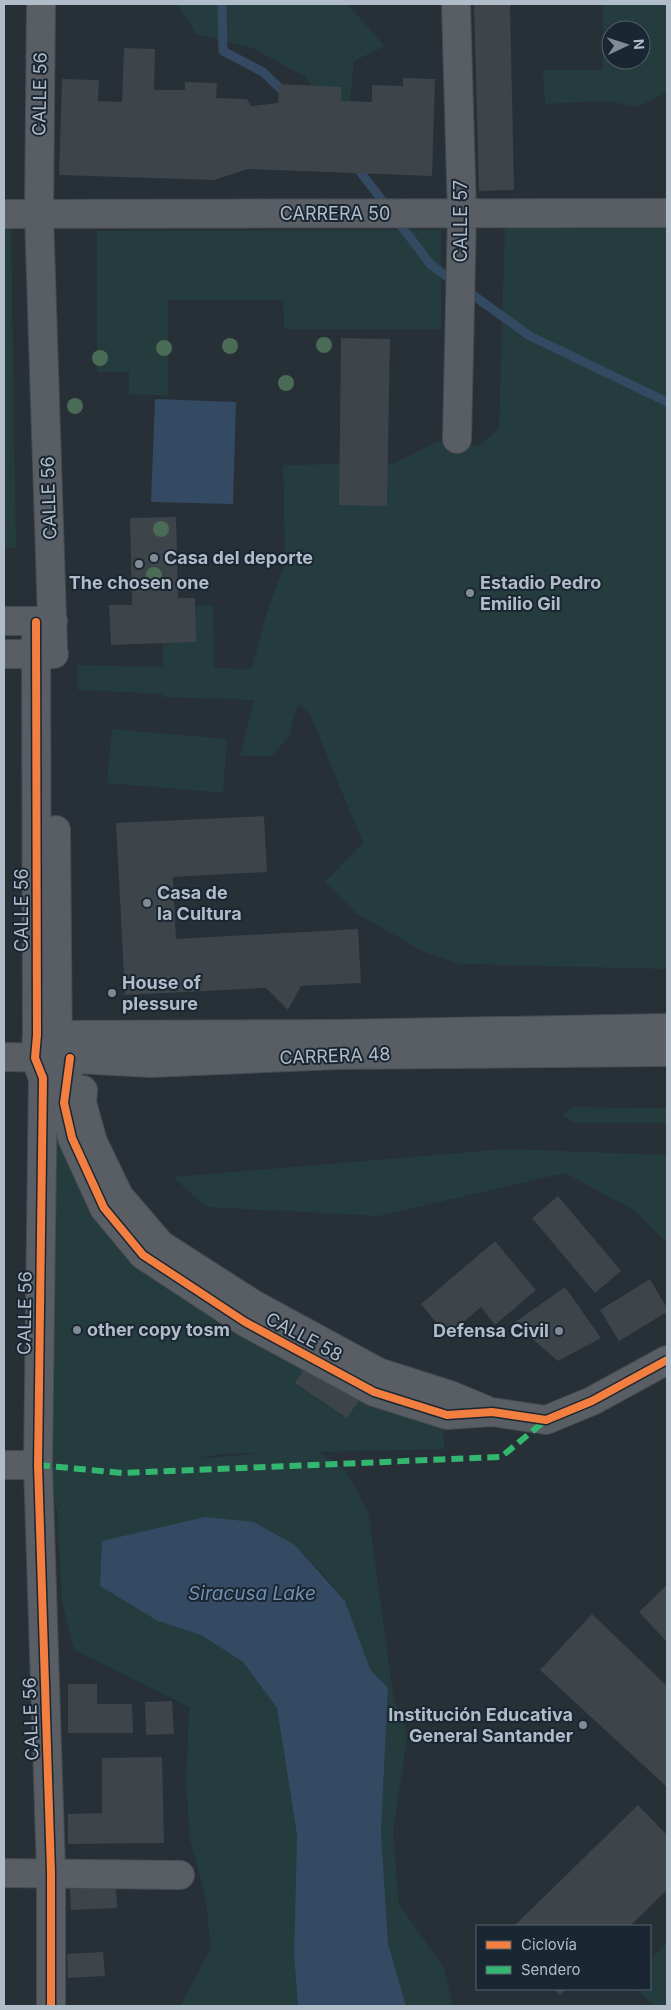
<svg xmlns="http://www.w3.org/2000/svg" width="671" height="2010" font-family="Inter,sans-serif">
<style>
.green{fill:#243c3d;fill-rule:evenodd}
.water{fill:#334a62}
.lines{fill:none;stroke-linecap:round;stroke-linejoin:round}
.stream{stroke:#334a62;stroke-width:9}
.building{fill:#3d444a}
.street-casing{stroke:#464b51;stroke-width:30}
.street{stroke:#585e64;stroke-width:28}
.quiet{stroke:#33b770;stroke-width:6;stroke-dasharray:12 6;stroke-linecap:butt}
.cycleway-casing{stroke:#1a2632;stroke-width:11}
.cycleway{stroke:#f27e40;stroke-width:8}
.tree{fill:#4a6b55}
.poi-dot{fill:#818b96;stroke:#1a2632;stroke-width:2}
.labels{text-anchor:middle;stroke-width:4;stroke-linejoin:round;paint-order:stroke}
.street-label{font-size:18px;fill:#b1bcc9;stroke:#1a2632}
.poi-label{font-size:18px;font-weight:bold;fill:#b1bcc9;stroke:#1a2632;text-anchor:start}
.water-label{font-size:19px;font-style:italic;fill:#6f90af;stroke:#1a2632}
</style>
<rect width="100%" height="100%" fill="#272f37"/>
<!-- green -->
<path class="green" d="M177,4H347L385,46L354,61L350,102L318,100L306,77L252,48L196,34Z
M603,4H667V92L638,107L607,101L545,104L543,70H603ZM611,30H641V60H611Z
M11,219L16,548H4V220Z
M667,222V969L461,964L426,953L356,913L325,882L363,843L310,714L298,704L289,736L272,756H240L254,700L163,697V694L78,690L77,665L163,667L162,606L213,605L214,668L252,669L265,618L285,562L283,465L395,463L432,444L454,437C474,454 484,444 499,427L505,225Z
M441,230V329H284L283,300H168V395H129V372H97V231Z
M112,729L227,739L223,793L107,783Z
M48,1083L102,1207L441,1411L445,1449L319,1452L345,1470L368,1511L394,1701L403,1721L407,1738L393,1833L399,1904L444,1968L453,2006H406L388,1943L381,1832L388,1688L370,1669L345,1601L328,1580L295,1545L254,1522L158,1621L201,1635L243,1662L277,1708L297,1835L294,1956L298,2006H180L211,1948L205,1895L190,1840L186,1782L189,1707L74,1650L62,1602L57,1510L61,1503L56,1510L48,1445ZM254,1453V1454L195,1459L221,1454Z
M573,1107L667,1108V1123H575L562,1115Z
M507,1149L667,1155V1243L635,1211L565,1173L379,1216L206,1207L173,1177Z
M667,1942V2006H654L636,1989H650V1961Z"/>
<!-- water -->
<path class="water" d="M155,399L236,402L233,504L151,502Z
M205,1517L254,1522L295,1545L345,1601L370,1669L388,1688L381,1832L388,1943L406,2006H298L294,1956L297,1835L277,1708L243,1662L201,1635L158,1621L100,1586L102,1541Z"/>
<g class="lines">
<!-- stream -->
<path class="stream" d="M222,4L223,51L263,72L287,95
M355,165L388,208
M396,219L431,265L530,336L667,402"/>
</g>
<!-- building -->
<path class="building" d="M474,4H510L514,190L479,191Z
M124,48L155,49L154,90H185V82L217,83L216,98L247,99L251,106L278,103L279,84L341,87V101L372,102V85L403,86V78L435,79L432,176L248,169L214,180L59,175L62,79L99,80L98,101L122,102Z
M341,338L390,339L387,506L339,505Z
M176,517L178,598H195L196,642L111,645L109,605H132L130,518Z
M264,816L267,872L173,877L176,939L358,929L361,983L301,986L288,1010L266,988L125,995L116,823Z
M558,1196L621,1271L595,1293L532,1218Z
M495,1241L536,1290L495,1325L481,1307L447,1336L421,1304Z
M650,1279L667,1308V1312L619,1341L600,1310Z
M565,1287L601,1338L558,1361L514,1323Z
M309,1362L361,1397L347,1418L295,1383Z
M667,1585V1642L639,1612Z
M592,1614L667,1686V1787L540,1670Z
M68,1684H97V1704H132L133,1733H68Z
M172,1701L174,1734L146,1735L145,1702Z
M162,1757L164,1843L68,1844V1814L102,1813V1758Z
M638,1805L667,1835V1890L630,1926H514Z
M116,1887L117,1908L71,1910L70,1889Z
M103,1952L105,1976L68,1978L67,1954Z
M554,1989H566L560,1995Z"/>
<g class="lines">
<!-- street casing -->
<g class="street-casing">
<path id="street" d="M41,4L39,215L53,649
M456,4L462,214L457,439
M4,214L667,213
M4,621H53
M36,622L37,1035L35,1058L43,1078L38,1465L51,1872V2006
M4,654H54
M41,1035L336,1034L667,1028
M4,1057L58,1058L151,1063L337,1055L667,1052
M70,1058L64,1103L72,1138L104,1208L143,1255L245,1322L374,1392L447,1415L492,1412L546,1420L592,1401L667,1360
M43,1078L58,1058L56,830
M83,1090L82,1103L93,1142L119,1196L161,1245L253,1304L378,1372L450,1395L486,1410
M4,1465H38
M4,1873L180,1875"/>
</g>
<!-- street -->
<use href="#street" class="street"/>
<!-- quiet -->
<path class="quiet" d="M38,1465L122,1473L501,1457L546,1420"/>
<!-- cycleway casing -->
<g class="cycleway-casing">
<path id="cycleway" d="M36,622L37,1035L35,1058L43,1078L38,1465L51,1872V2006
M70,1058L64,1103L72,1138L104,1208L143,1255L245,1322L374,1392L447,1415L492,1412L546,1420L592,1401L667,1360"/>
</g>
<!-- cycleway -->
<use href="#cycleway" class="cycleway"/>
</g>
<!-- trees -->
<g class="tree">
<circle cx="324" cy="345" r="8"/>
<circle cx="230" cy="346" r="8"/>
<circle cx="164" cy="348" r="8"/>
<circle cx="100" cy="358" r="8"/>
<circle cx="286" cy="383" r="8"/>
<circle cx="75" cy="406" r="8"/>
<circle cx="161" cy="529" r="8"/>
<circle cx="154" cy="575" r="8"/>
</g>
<!-- markers -->
<g class="poi-dot">
<circle cx="154" cy="558" r="5"/>
<circle cx="139" cy="564" r="5"/>
<circle cx="470" cy="593" r="5"/>
<circle cx="147" cy="903" r="5"/>
<circle cx="112" cy="993" r="5"/>
<circle cx="77" cy="1330" r="5"/>
<circle cx="559" cy="1331" r="5"/>
<circle cx="583" cy="1725" r="5"/>
</g>
<g class="labels">
<!-- street labels -->
<g class="street-label">
<text transform="translate(40 94) rotate(-89)" y="6">CALLE 56</text>
<text x="335" y="220">CARRERA 50</text>
<text transform="translate(461 221) rotate(-90)" y="6">CALLE 57</text>
<text transform="translate(49 498) rotate(-92)" y="6">CALLE 56</text>
<text transform="translate(22 910) rotate(-90)" y="6">CALLE 56</text>
<text transform="translate(335 1056) rotate(-2)" y="6">CARRERA 48</text>
<text transform="translate(25 1313) rotate(-89)" y="6">CALLE 56</text>
<text transform="translate(304 1337) rotate(28)" y="6">CALLE 58</text>
<text transform="translate(31 1719) rotate(-92)" y="6">CALLE 56</text>
</g>
<!-- poi labels -->
<g class="poi-label">
<text x="164" y="564">Casa del deporte</text>
<text x="139" y="589" text-anchor="middle">The chosen one</text>
<text x="480" y="589">Estadio Pedro<tspan x="480" dy="21">Emilio Gil</tspan></text>
<text x="157" y="899">Casa de<tspan x="157" dy="21">la Cultura</tspan></text>
<text x="122" y="989">House of<tspan x="122" dy="21">plessure</tspan></text>
<text x="87" y="1336">other copy tosm</text>
<text x="549" y="1337" text-anchor="end">Defensa Civil</text>
<text x="573" y="1721" text-anchor="end">Institución Educativa<tspan x="573" dy="21">General Santander</tspan></text>
</g>
<!-- water labels -->
<g class="water-label">
<text x="252" y="1600">Siracusa Lake</text>
</g>
</g>
<!-- border -->
<rect width="671" height="2010" fill="none" stroke="#b1bcc9" stroke-width="10"/>
<!-- legend -->
<rect x="476" y="1925" width="175" height="65" fill="#1a2632" stroke="#56626e"/>
<rect x="486" y="1941" width="25" height="8" fill="#f27e40" stroke="#56626e"/>
<text x="521" y="1950" font-size="15" fill="#b1bcc9">Ciclovía</text>
<rect x="486" y="1966" width="25" height="8" fill="#33b770" stroke="#56626e"/>
<text x="521" y="1975" font-size="15" fill="#b1bcc9">Sendero</text>
<!-- north arrow -->
<g transform="translate(626 45) rotate(86)"><circle r="24" fill="#1a2632" stroke="#56626e"/>
<path d="M0-4L9 19L0 12L-9 19Z" fill="#818b96"/>
<text y="-8" font-size="14" font-weight="bold" text-anchor="middle" fill="#b1bcc9">N</text>
</g>
</svg>
